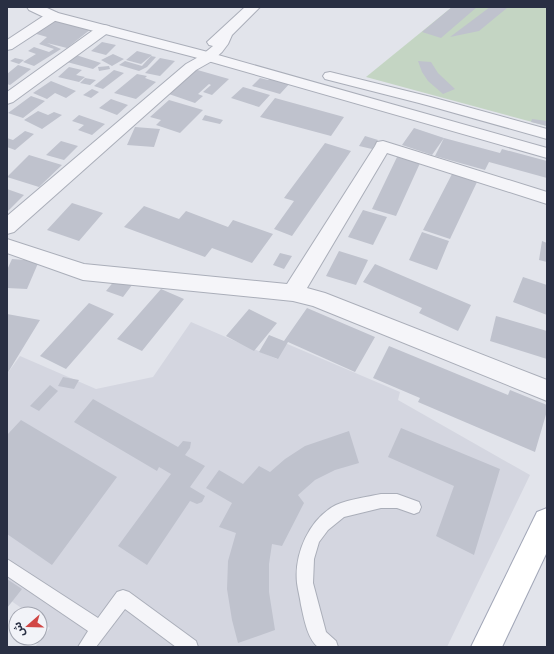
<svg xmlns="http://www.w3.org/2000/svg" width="554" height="654" font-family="Lato,'Noto Sans Arabic',sans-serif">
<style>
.built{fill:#d4d6e0}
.green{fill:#c4d5c3}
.building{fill:#bfc2cd}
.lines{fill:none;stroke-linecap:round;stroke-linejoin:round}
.service-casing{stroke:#aaaeb9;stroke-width:2}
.minor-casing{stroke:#aaaeb9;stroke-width:2}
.tertiary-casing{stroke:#aaaeb9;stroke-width:2}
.primary-casing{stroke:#a1a6b7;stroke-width:2}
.service{fill:#f5f5f9;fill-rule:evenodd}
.minor{fill:#f5f5f9;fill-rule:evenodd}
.tertiary{fill:#f5f5f9;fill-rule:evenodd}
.primary{fill:#fff;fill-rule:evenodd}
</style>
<rect width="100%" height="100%" fill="#e2e4eb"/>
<!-- built -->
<path class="built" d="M191,322L277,359L285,343L400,392L398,400L530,475L447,647H35L50,628L40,621V614H30L7,598V374L20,356L96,389L153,377Z"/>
<!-- green -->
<path class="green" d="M452,7H547V126L366,77Z"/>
<!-- building -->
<path class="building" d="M452,7H477L441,38L422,32Z
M490,7L507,8L479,31L450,37Z
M52,20L91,29L67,48L47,43L61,49L34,66L23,62L36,54L28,51L34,47L49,52L54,49L39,44L47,37L33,33Z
M102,42L116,45L106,55L91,51Z
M137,51L152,55L141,64L126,60Z
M113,54L124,59L112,66L101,60Z
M76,55L101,63L93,69L67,62Z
M151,56L156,57L147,67L139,71L119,65L125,61L142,66Z
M15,58L24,60L19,64L10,61Z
M160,58L175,61L160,76L145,73Z
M418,61L431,62L438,73L455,89L443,94L428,81L422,72Z
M18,65L31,69L10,85L7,84V74Z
M109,66L110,69L99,71L98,67Z
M69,67L82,70L76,75L85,77L79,82L58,77Z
M194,69L229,79L212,95L203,92L211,85L209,84L198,94L203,96L195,103L166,93Z
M114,70L124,73L103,89L94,86Z
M137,74L147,76L145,78L156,82L136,99L114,93Z
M273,76L292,81L280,94L252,86L260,78L268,80Z
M85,78L96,80L90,85L80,83Z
M51,81L76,91L66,98L55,93L47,99L33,93Z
M243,87L270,95L259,107L231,98Z
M92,89L99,92L91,98L83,95Z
M31,96L45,101L23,118L8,113Z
M275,98L344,117L331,136L260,117Z
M111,99L128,105L117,115L99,108Z
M169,100L203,110L180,133L156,125L161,120L150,117Z
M38,111L48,115L54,112L62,115L42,129L24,120Z
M79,115L105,124L92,135L78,130L84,125L72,121Z
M205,115L223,120L220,124L202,120Z
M532,119L547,121V126L531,122Z
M135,127L160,129L154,147L127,145Z
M414,128L444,138L432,155L402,145Z
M25,131L34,134L15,150L7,147V138L13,140Z
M365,136L378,140L372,149L359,146Z
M444,138L500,153L502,149L547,161V178L489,162L485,170L435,156Z
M61,141L78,146L64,160L46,155Z
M325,143L351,151L292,236L274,229L294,201L284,198Z
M29,155L62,165L39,187L7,177Z
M398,155L421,161L396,216L372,209Z
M452,174L477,182L450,239L423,230Z
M7,189L24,195L7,212Z
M72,203L103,213L79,241L47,230Z
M144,206L179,219L186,211L228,227L233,220L273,234L252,263L212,248L205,257L124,227Z
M363,210L387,217L373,245L348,237Z
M422,232L449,241L437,270L409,260Z
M542,241L547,243V262L539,260Z
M339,251L368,260L356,285L326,276Z
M280,253L292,256L284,269L273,265Z
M12,259L39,261L27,289L7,288V270Z
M375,264L471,305L458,331L419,313L422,308L363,282Z
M523,277L547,285V315L513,302Z
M115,280L132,285L123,297L106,291Z
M161,289L184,299L142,351L117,339Z
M89,303L114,314L66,369L40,356Z
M307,308L375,337L355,372L288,342L278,359L259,352L269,335L284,341Z
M249,309L277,323L254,351L226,336Z
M7,314L40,320L7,374Z
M496,316L547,331V359L490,341Z
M389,346L508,395L510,390L547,405V411L535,452L418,402L420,398L373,378Z
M63,377L79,380L74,389L58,386Z
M50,385L58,391L39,411L30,406Z
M93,399L178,447L183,441L191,442L190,448L185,455L205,466L190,487L205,496L202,502L197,504L190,501L147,565L118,546L171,474L159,467L157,471L74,422Z
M21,420L117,477L52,565L7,534V435Z
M401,428L500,469L474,555L436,536L454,486L388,457Z
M349,431L359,463L335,470L315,480L298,495L304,503L282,546L272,544L269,564V592L275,630L238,643L232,620L227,589L228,561L236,533L219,527L232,503L206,488L219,470L243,484L259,466L270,472L285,459L305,446Z
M7,579L22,589L7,608Z"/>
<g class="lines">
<!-- service casing -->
<g class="service-casing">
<path id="service" d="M381,494H397L419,502L421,507L419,512L414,514L397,508H381L344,517L328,530L319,542L314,559L313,583L326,632L336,641L338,647H318C307,638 304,618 301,605C300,598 298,590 297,583C294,554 309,519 336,505C349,499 367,497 381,494Z
M7,559L98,618L117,592L123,590L129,592L196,641L198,647H176L125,609L96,647H78L88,631L7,576Z"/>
</g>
<!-- minor casing -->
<g class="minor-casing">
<path id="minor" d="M245,7H260L232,35L228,44L222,52L212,61L196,70L14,232L7,234V216L186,64L202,55L213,46L209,45L207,42Z
M53,12L58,13L60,16L58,19L12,49L7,50V40L48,13Z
M104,25L109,26L111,29L109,32L13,102L7,104V92L99,26Z
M383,141L547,192V204L387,153L307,288L325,293L547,380V401L313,306L293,301L83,280L7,253V239L84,264L287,284L375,146L377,142Z"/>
</g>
<!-- tertiary casing -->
<g class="tertiary-casing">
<path id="tertiary" d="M27,7H45L58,13L204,51L547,148V158L194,57L48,19L29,10Z
M330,72L431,97L547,129V139L419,103L325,79L323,76L325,73Z"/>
</g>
<!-- primary casing -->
<g class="primary-casing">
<path id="primary" d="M547,508V552L502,647H471L537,512Z"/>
</g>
<!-- service -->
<use href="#service" class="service"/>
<!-- minor -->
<use href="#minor" class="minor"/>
<!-- tertiary -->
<use href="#tertiary" class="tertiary"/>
<!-- primary -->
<use href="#primary" class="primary"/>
</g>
<!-- border -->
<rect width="554" height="654" fill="none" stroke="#292f43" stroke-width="16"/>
<!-- north arrow -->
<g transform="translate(28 626) rotate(250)"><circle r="19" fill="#f2f3f8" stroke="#a2a5b0"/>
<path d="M0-3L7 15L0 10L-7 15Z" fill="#d14645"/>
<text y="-6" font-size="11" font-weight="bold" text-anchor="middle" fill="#292f43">ش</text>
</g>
</svg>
